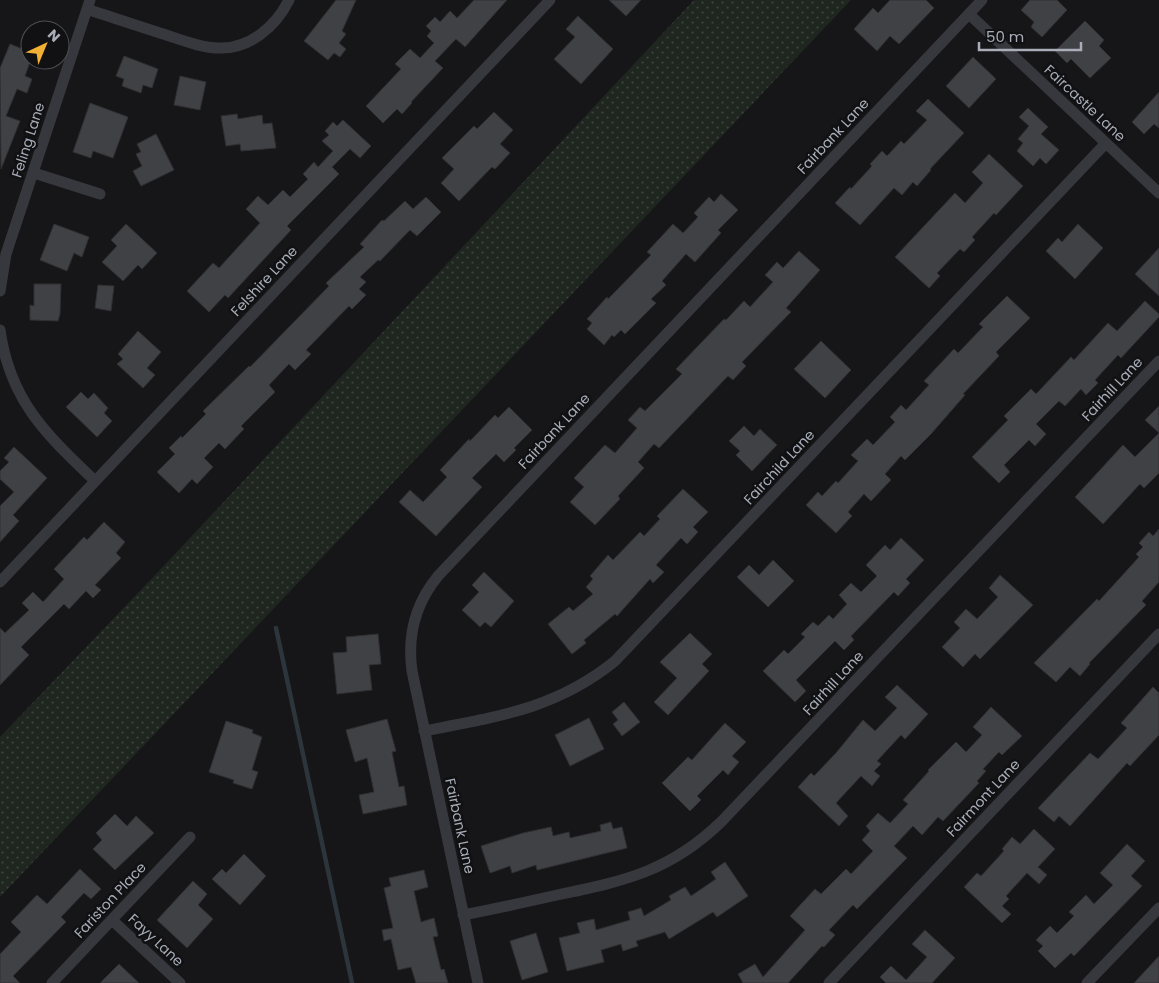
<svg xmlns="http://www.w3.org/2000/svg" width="1159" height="983" font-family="Poppins,sans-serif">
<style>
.grass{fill:url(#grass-dots)}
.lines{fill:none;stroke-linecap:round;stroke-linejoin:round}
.stream{stroke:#2c353c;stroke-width:4.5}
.building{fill:#404145;stroke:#303034}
.minor{stroke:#37383d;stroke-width:11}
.labels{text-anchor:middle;stroke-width:5;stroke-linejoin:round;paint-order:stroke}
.street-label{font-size:14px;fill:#a8adb8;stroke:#111113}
</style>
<defs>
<pattern id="grass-dots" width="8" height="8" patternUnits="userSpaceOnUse" patternTransform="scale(1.25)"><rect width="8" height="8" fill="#1e261f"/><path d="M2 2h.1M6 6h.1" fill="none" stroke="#3c433d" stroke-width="1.8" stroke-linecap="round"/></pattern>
</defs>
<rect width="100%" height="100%" fill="#161618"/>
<!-- grass -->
<path class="grass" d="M694,0H851L0,897V737L159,571Z"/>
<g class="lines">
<!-- stream -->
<path class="stream" d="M276,628L352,983"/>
</g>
<!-- building -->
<path class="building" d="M336,0H356L342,31L346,34L339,43L346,49L340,57L334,53L328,60L304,41Z
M474,0H507L465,47L456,39L435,61L443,68L411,102L412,103L402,114L397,109L383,123L366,106L401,69L395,64L410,49L420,58L434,43L427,36L431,31L426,26L435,17L440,22L450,11L457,18Z
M609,0H641L626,16Z
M890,0H926L934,8L899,44L890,36L877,51L854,29L873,8L878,13Z
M1030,0H1057L1067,10L1042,37L1031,27L1034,22L1021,10Z
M578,16L613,49L581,84L554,59L575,37L566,29Z
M1085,21L1104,40L1099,46L1111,58L1090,78L1071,59L1067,63L1055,51Z
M10,44L30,52V62L25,76L32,79L27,93L17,89L6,116L20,121L1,169L0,68Z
M124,56L158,69L152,88L143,85L141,93L122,86L124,79L116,76Z
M973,57L996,79L969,108L946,86Z
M180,76L206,82L200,110L174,105Z
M1159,92V128L1154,124L1144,134L1132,122Z
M928,99L964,133L930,169L931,170L917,186L913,182L902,195L894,188L860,225L835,203L850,187L851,189L872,166L870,164L882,151L887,156L901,141L904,144L927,120L916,111Z
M90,103L128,117L113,158L93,151L91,158L73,152Z
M1028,108L1048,127L1041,134L1059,150L1046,164L1040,158L1033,166L1017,151L1023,143L1018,139L1029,126L1019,117Z
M494,112L513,130L500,144L510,153L495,169L492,167L459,201L441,183L454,169L442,158L474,126L477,129Z
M237,114L238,119L262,115L263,124L272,123L276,148L241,151L240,144L226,146L221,116Z
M343,120L371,146L360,158L350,149L332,167L339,174L287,226L291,230L228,298L225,295L209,312L187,291L213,263L219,268L260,223L246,209L258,196L268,205L283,190L290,197L308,179L303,174L314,162L318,167L333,151L322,141L329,135L325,131L333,122L337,126Z
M156,134L174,170L141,186L133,171L142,166L136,154L141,152L137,144Z
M989,154L1023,186L996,215L994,213L972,237L975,240L964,252L960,249L937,273L940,276L929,288L895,257L955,193L965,203L983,183L972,172Z
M721,194L738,210L718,230L721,233L695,262L686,254L662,281L666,285L651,299L656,303L625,334L621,330L614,337L612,335L604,345L587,329L592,323L587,319L607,297L608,299L651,255L647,252L673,224L683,233L698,217L694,213L709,197L714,202Z
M426,197L441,212L417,236L410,230L380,261L378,260L360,277L366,282L359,289L366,295L352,309L349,306L306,350L311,354L295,370L289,364L269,385L275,392L241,426L244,429L225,449L219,443L204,458L213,467L197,484L192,479L179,493L157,472L175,454L169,448L181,436L182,438L206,414L203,411L249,366L250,367L329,286L326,283L364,247L360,244L382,220L384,221L405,201L413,209Z
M54,224L89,237L82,257L74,253L67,271L40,260Z
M126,224L157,253L142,269L138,265L123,281L102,262L117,246L111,240Z
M1078,224L1103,248L1075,279L1046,251L1058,238L1062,242Z
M1159,248V296L1135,274Z
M799,251L820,270L786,308L791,312L742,362L746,366L733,380L728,376L659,448L654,444L638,462L644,468L618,496L620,499L595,525L570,502L584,487L574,478L605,445L615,453L637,428L628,420L640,407L645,411L682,374L676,369L724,319L726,320L744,301L750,307L773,282L765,275L777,262L783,268Z
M34,284H61L60,314L58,321L30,320V305L34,306Z
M98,285L114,286L111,311L95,308Z
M1007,296L1030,318L996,352L999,356L963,394L965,395L931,434L905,460L901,456L885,474L891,480L871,501L864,494L848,512L852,516L836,533L806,505L818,492L822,496L836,481L838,483L858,461L851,455L867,439L873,445L895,422L890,417L901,405L906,410L929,385L924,381L954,349L958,353L983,327L979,324Z
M1145,301L1159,314V317L1121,358L1118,355L1095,380L1098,383L1086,395L1081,389L1065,406L1059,401L1036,424L1046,434L1035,446L1029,440L1004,465L1010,472L999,483L972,457L1008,420L1004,416L1031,389L1036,394L1071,357L1074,360L1108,323L1117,331Z
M138,331L161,352L147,368L155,375L143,388L117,364L123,359L118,354Z
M821,341L851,370L825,398L794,369Z
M81,392L88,399L94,393L108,408L104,413L112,421L97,437L66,407Z
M1159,406V433L1145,420Z
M509,407L532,430L514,448L516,450L504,462L496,454L472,478L482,487L436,536L399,502L410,490L423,502L447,477L440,470L469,439L470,441L495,415L498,418Z
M744,426L754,436L760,429L777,445L752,471L736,455L740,451L729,441Z
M1159,433V473L1144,488L1140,484L1103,524L1075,497L1123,445L1135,457Z
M14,447L47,478L13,515L19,521L0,542V506L14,492L0,479V471L9,462L4,458Z
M683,489L708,512L693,527L698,532L687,544L681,538L656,565L664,572L653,583L650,579L617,616L615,614L584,640L586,643L572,654L548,624L569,607L573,611L593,594L586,587L593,579L590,576L608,555L613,560L640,532L644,536L660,519L657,516Z
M104,522L125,542L116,553L121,558L95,585L101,590L93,598L86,591L69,609L64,604L21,647L29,655L0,685V628L5,633L29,610L22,603L33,592L43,602L64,579L54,569L84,537L87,540Z
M1159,529V582L1142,601L1146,605L1089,663L1090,664L1080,676L1070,667L1056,682L1034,663L1097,599L1099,601L1139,557L1136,554L1143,547L1139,543L1149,532L1153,536Z
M901,538L924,560L906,579L910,583L898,596L894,592L851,636L854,640L844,650L835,641L796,680L806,691L795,702L763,671L784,650L788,654L805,637L801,634L813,622L818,626L829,615L833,619L847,604L839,595L851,583L861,592L877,576L866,565L885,545L890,550Z
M773,560L794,581L768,607L737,577L749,565L759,575Z
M484,572L514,601L491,627L485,622L480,627L462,610L479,592L472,585Z
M1000,575L1033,605L980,659L975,654L963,667L942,647L960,628L954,622L966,609L977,619L998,597L989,588Z
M690,633L712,654L702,664L709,671L668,715L654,702L677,678L660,662Z
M378,634L381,664L369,665L372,690L337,694L333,653L347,652L346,637Z
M897,685L928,714L905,739L901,735L877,761L881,764L874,771L880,776L872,786L861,776L836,803L848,816L839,826L798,787L811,773L814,776L836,753L863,720L875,731L897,708L885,697Z
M1153,687L1159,693V735L1130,766L1127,763L1070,826L1059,816L1054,822L1038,808L1090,753L1098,759L1127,728L1121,723Z
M624,702L640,722L622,736L613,724L618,720L612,712Z
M991,707L1022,736L1002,755L999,752L983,769L986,771L977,781L979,783L943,821L938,817L922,835L913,826L894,846L907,858L857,909L853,905L829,930L835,935L824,947L822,946L788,983H743L738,974L755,964L763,977L805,930L790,916L815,889L821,894L846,869L851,874L873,851L862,840L870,831L866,826L878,813L890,823L908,804L903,800L929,771L928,770L956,742L966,752L982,735L973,727Z
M589,718L604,749L570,766L555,735Z
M387,719L396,751L392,752L399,787L404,786L407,805L363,814L359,795L374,792L367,758L355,762L346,730Z
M226,721L253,730L252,733L262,737L252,770L258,772L252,789L233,783L234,780L209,772Z
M725,723L746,742L732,756L739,762L728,775L723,770L697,796L701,800L690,811L662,783L688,757L692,760Z
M115,814L127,826L136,816L154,833L115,870L93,849L102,840L96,833Z
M611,822L613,829L622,827L627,848L537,870L536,865L512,873L510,866L490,873L481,846L523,833L551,827L553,836L569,832L570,838L601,831L600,825Z
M1034,829L1055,849L1038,867L1047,875L1039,884L1027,873L1006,896L1009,899L1002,906L1011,914L1002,923L964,887L977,873L981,876L1004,851L1002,849L1012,837L1020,844Z
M1127,844L1145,861L1131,876L1142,886L1074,956L1071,953L1055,968L1038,951L1043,946L1036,940L1050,926L1057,933L1074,916L1069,912L1086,895L1094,904L1113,885L1100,873Z
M244,854L266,876L240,905L212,879L222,869L226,873Z
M725,862L748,896L717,917L713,912L669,939L665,932L636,941L638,946L623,951L621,944L601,950L604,962L567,971L559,938L580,933L577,923L594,919L596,930L630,920L628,912L641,908L644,916L671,900L669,896L685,887L691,896L716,879L711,872Z
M80,869L101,889L91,899L84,893L61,917L66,922L13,976L20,983H0V954L21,932L11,922L37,895L47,904Z
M424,870L428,887L414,891L421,922L434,918L438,936L433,937L441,970L444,969L448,983H416L411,967L398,970L391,939L384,941L382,930L393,928L384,888L391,886L389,878Z
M193,881L207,894L198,905L213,919L187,948L157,920Z
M925,930L955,958L932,983H886L880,977L891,966L906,980L927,957L912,944Z
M536,933L548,972L522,980L510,941Z
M1159,956V983H1134Z
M119,964L139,983H100Z"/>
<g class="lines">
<!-- minor -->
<path class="minor" d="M87,9C110,17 133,24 157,32C177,38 199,48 220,48C250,49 276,26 289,0
M969,14L1159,193
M34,173L100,194
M0,291L6,254L90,0
M0,330C10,401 46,434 95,481
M0,582L550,0
M424,731C496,717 556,709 615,661L1106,143
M463,915C495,909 526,902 557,895C625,881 671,871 722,821L1159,361
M112,920L180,983
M52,983L190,837
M478,983L412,671C407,635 415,604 438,576L982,0
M829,983L1159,634
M1087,983L1159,908"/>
</g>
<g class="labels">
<!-- street labels -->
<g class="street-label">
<text transform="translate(1085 103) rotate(43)" y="5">Faircastle Lane</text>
<text transform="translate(833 136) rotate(-47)" y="5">Fairbank Lane</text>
<text transform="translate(28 140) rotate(-72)" y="5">Feling Lane</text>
<text transform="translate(264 281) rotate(-47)" y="5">Felshire Lane</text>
<text transform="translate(1112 389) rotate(-47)" y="5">Fairhill Lane</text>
<text transform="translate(554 431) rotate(-47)" y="5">Fairbank Lane</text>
<text transform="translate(779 467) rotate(-47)" y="5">Fairchild Lane</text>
<text transform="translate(833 683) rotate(-47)" y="5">Fairhill Lane</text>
<text transform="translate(983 798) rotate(-47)" y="5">Fairmont Lane</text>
<text transform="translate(460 826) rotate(78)" y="5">Fairbank Lane</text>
<text transform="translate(110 900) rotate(-47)" y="5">Fariston Place</text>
<text transform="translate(156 940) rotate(43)" y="5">Fayy Lane</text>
</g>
</g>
<!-- north arrow -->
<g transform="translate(45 45) rotate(44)"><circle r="24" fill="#111113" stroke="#4d4f55"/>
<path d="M0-4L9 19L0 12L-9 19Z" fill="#f2b134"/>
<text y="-8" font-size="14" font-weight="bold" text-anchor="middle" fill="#a8adb8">N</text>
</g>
<!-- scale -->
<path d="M979 42v8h102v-8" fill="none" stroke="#a8adb8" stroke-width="2.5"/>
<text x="986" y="42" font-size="15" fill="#a8adb8" stroke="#111113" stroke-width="4" paint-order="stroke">50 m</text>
</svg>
